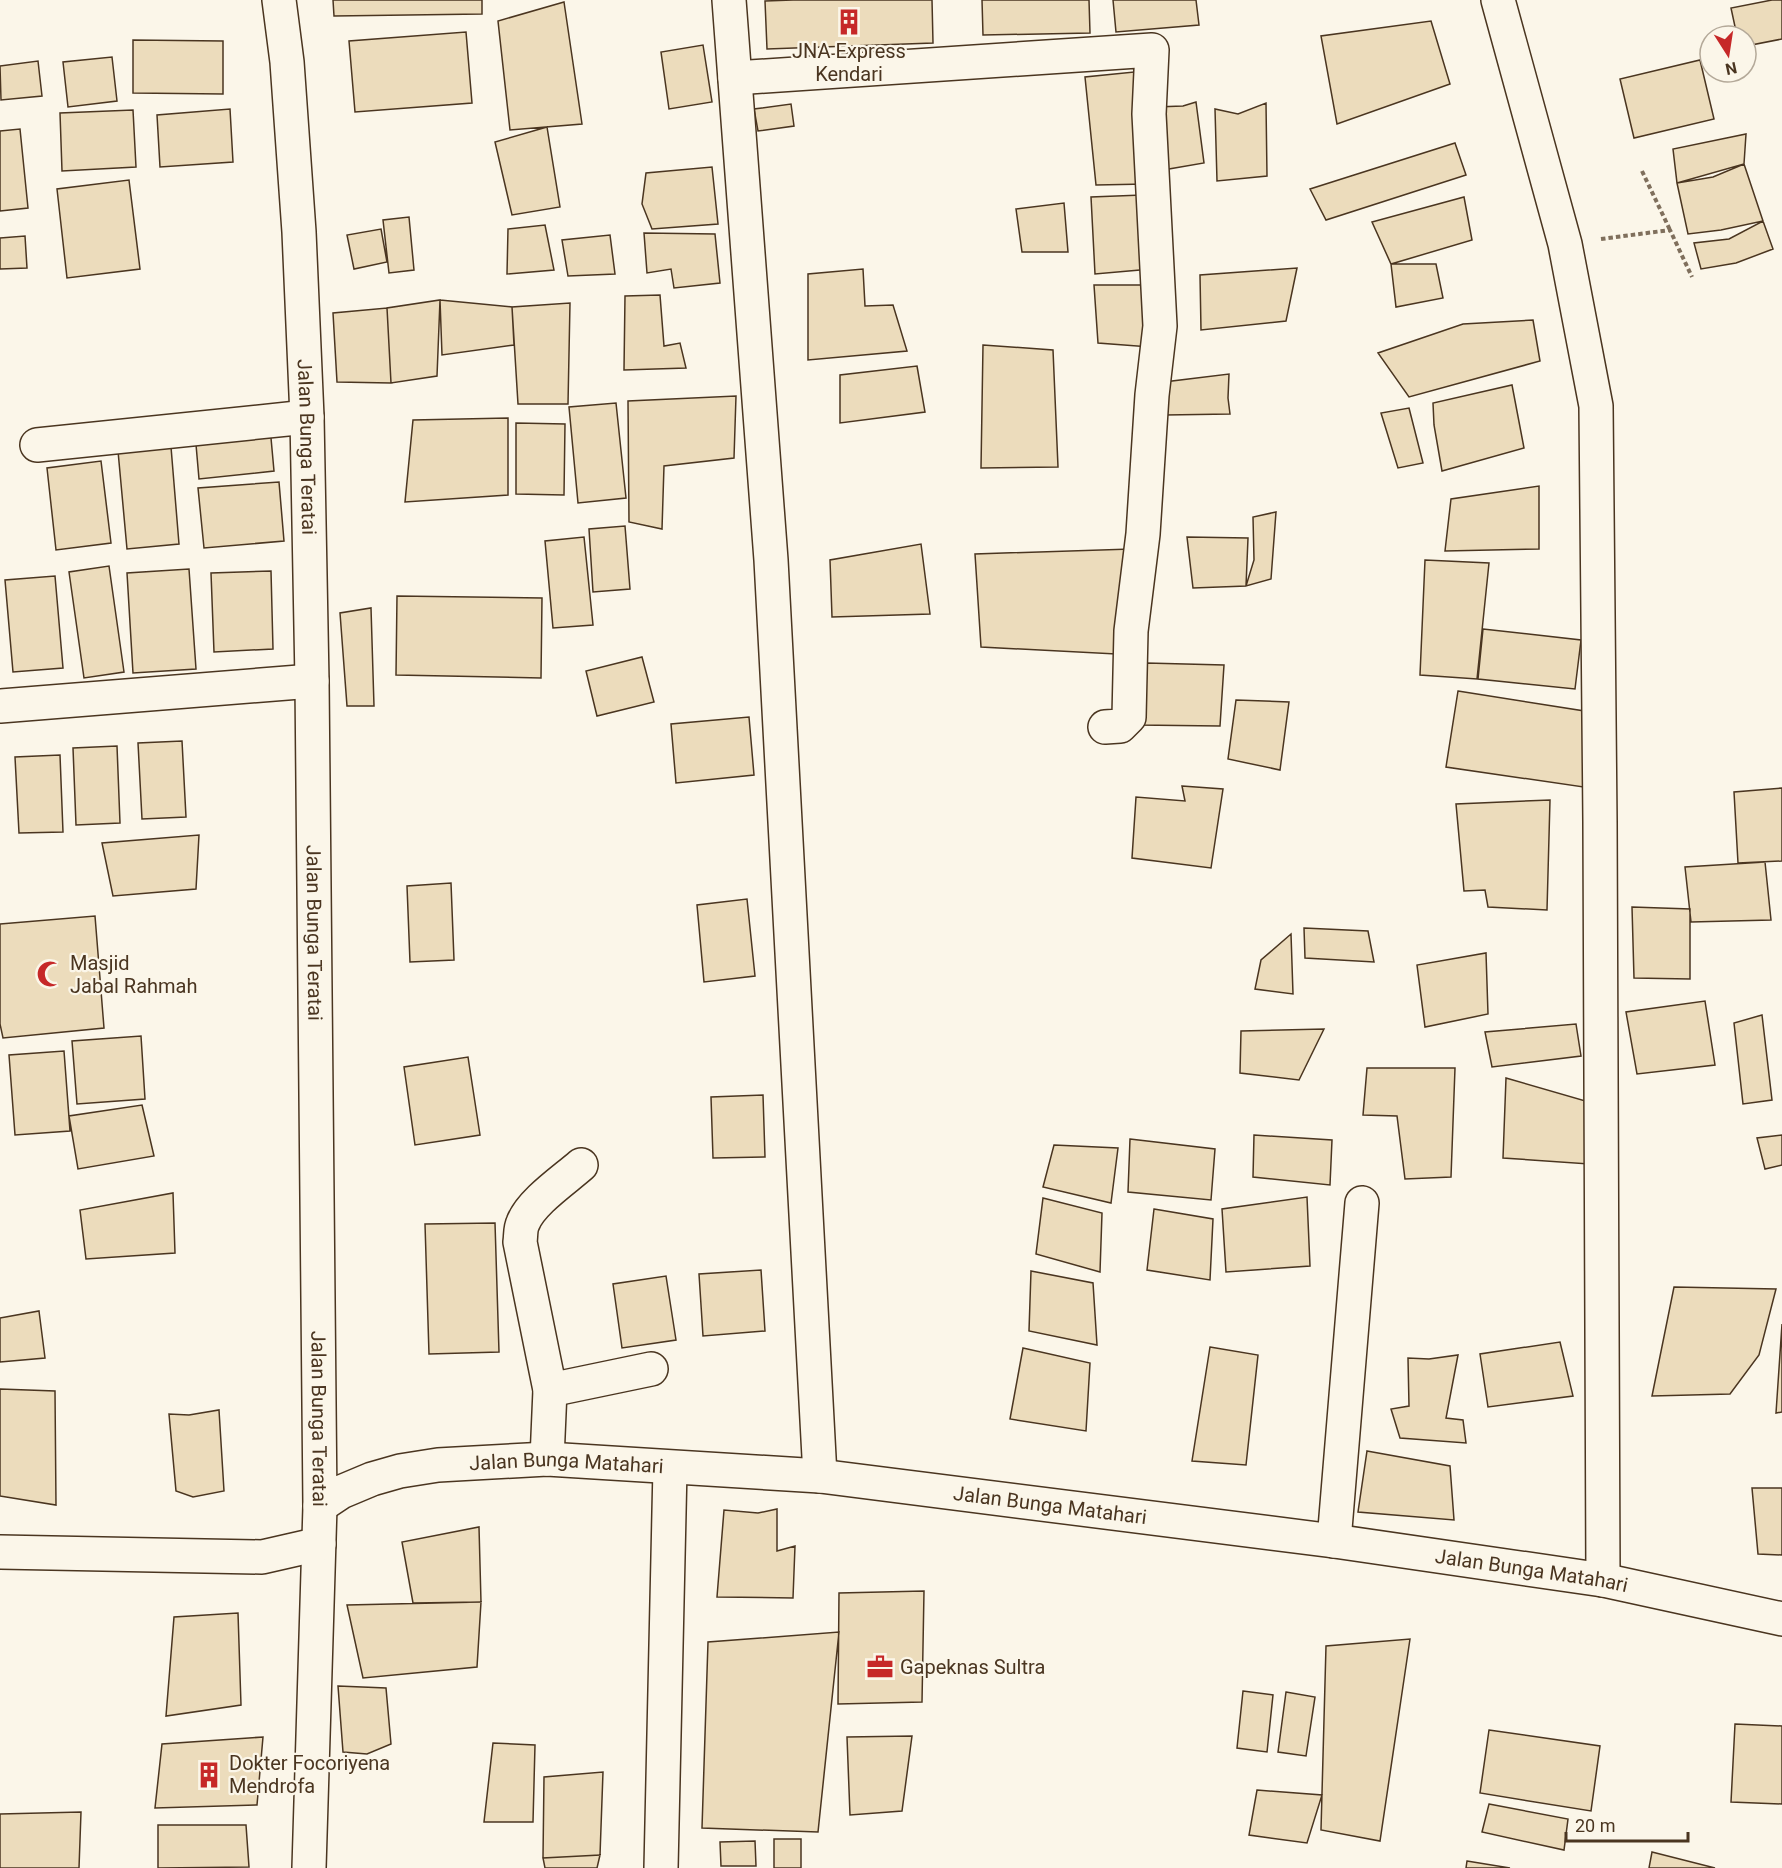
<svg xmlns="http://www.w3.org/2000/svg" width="1782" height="1868" font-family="Roboto,sans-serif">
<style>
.building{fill:#ecdcbc;stroke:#4a3520;stroke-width:1.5}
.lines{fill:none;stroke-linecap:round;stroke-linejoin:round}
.minor-casing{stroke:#4a3520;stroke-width:36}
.path{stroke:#7f6f5c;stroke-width:4;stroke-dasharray:4.5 3;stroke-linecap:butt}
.minor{stroke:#fbf6e9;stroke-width:33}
.labels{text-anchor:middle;stroke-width:4.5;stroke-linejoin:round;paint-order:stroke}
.poi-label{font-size:20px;fill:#4a3520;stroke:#fbf6e9;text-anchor:start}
.street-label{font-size:20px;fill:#4a3520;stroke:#fbf6e9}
</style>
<rect width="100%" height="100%" fill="#fbf6e9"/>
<!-- building -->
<path class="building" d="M333,0H482V14L334,16Z
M793,0H932L933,43L767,49L765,1Z
M982,0H1089L1090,33L983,35Z
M1113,0H1196L1199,25L1116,32Z
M1772,0H1782V39L1746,46V36H1737L1731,8Z
M564,2L582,124L510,130L498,21Z
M1431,21L1450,84L1337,124L1321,36Z
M466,32L472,103L355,112L349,41Z
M133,40L223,41V94L133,93Z
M703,45L712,102L669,109L661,52Z
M112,57L117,101L68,107L63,62Z
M1700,60L1714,119L1634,138L1620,79Z
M38,61L42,96L1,100L0,66Z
M1144,71L1146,184L1096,185L1085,77Z
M1196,102L1204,163L1157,171L1155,107L1183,106Z
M1266,103L1267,176L1217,181L1215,109L1238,114Z
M791,104L794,126L758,131L754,109Z
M230,109L233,162L160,167L157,115Z
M133,110L136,167L62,171L60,113Z
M547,127L560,207L512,215L495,142Z
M20,129L28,208L0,211V131Z
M1746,134L1744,164L1677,183L1673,149Z
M1455,143L1466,175L1326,220L1310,189Z
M1744,164L1763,221L1721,230L1688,234L1677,183L1713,177Z
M712,167L718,224L652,229L642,204L646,173Z
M129,180L140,269L67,278L57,189Z
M1142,195L1151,269L1095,274L1091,197Z
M1464,197L1472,240L1391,264L1372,222Z
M1064,203L1068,252H1022L1016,209Z
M409,217L414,270L389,273L383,220Z
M1763,221L1773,249L1736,263L1701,269L1694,243L1729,239Z
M545,225L554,270L507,274L508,229Z
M381,229L387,262L354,269L347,235Z
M644,233L715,234L720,283L674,288L671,269L647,273Z
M610,235L615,274L568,276L562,240Z
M25,236L27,268L0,269V238Z
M1391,264H1436L1443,298L1396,307Z
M1297,268L1286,321L1201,330L1200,275Z
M863,269L865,306L893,305L907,351L808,360V274Z
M1094,285H1150V347L1098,343Z
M660,295L664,346L680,343L686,368L624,370L625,296Z
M440,300L512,307L514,345L442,355Z
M440,300L437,376L391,383L387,308Z
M570,303L568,404H518L512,307Z
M387,308L391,383L337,382L333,313Z
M1533,320L1540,361L1409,397L1378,353L1463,324Z
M983,345L1053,350L1058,467L981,468Z
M917,366L925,412L840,423V375Z
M1229,374L1228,398L1230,414L1165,415L1156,383Z
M1512,385L1524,448L1442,471L1434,425L1433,403Z
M736,396L734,458L664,466L662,529L629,522L628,401Z
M616,403L626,498L578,503L569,407Z
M1409,408L1423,463L1398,468L1381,413Z
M508,418V495L405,502L413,420Z
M516,423L565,424L564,495L516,494Z
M270,427L274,471L199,479L195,433Z
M171,447L179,544L127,549L118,451Z
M101,461L111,543L56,550L47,468Z
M279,482L284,541L204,548L198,488Z
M1539,486V549L1445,551L1451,499Z
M1276,512L1271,579L1246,586L1254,560L1253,517Z
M625,526L630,589L593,592L589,529Z
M584,537L593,625L553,628L545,541Z
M1187,537L1248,538L1246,586L1193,588Z
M921,544L930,614L832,617L830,560Z
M1131,549L1116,654L981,647L975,554Z
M1425,560L1489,563L1477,679L1420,675Z
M109,566L124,672L84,678L69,572Z
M189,569L196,669L133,673L127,573Z
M271,571L273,649L214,652L211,573Z
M55,576L63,668L13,672L5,580Z
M397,596L542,598L541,678L396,675Z
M371,608L374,706H347L340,613Z
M1483,629L1581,640L1575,689L1478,679Z
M642,657L654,702L597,716L586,671Z
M1146,663L1224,665L1220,726L1137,725Z
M1458,691L1597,713V789L1446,767Z
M1236,700L1289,702L1280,770L1228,759Z
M749,717L754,775L676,783L671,724Z
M182,741L186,817L142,819L138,743Z
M117,746L120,823L76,825L73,748Z
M60,755L63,832L19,833L15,757Z
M1182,786L1223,789L1211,868L1132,858L1136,797L1185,801Z
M1782,788V861L1738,863L1734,792Z
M1550,800L1547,910L1488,907L1485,890L1464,891L1456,804Z
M199,835L196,889L113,896L102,843Z
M1765,862L1771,920L1691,922L1685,867Z
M451,883L454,960L410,962L407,886Z
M747,899L755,976L704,982L697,905Z
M1632,907L1690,909V979L1634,978Z
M95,916L104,1028L3,1038L0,1024V924Z
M1304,928L1368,931L1374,962L1305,958Z
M1291,934L1293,994L1255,989L1261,960Z
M1486,953L1488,1014L1425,1027L1417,965Z
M1705,1001L1715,1065L1637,1074L1626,1012Z
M1762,1015L1772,1100L1743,1104L1734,1023Z
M1576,1024L1581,1056L1492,1067L1485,1032Z
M1324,1029L1299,1080L1240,1073L1241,1031Z
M141,1036L145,1099L77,1104L72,1041Z
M64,1051L70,1131L15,1135L9,1055Z
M468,1057L480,1135L415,1145L404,1067Z
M1367,1068H1455L1451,1177L1405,1179L1397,1116L1363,1115Z
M1506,1078L1589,1102V1164L1503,1158Z
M763,1095L765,1157L713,1158L711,1097Z
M142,1105L154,1156L78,1169L69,1116Z
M1254,1135L1332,1140L1330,1185L1253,1177Z
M1782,1135V1165L1765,1169L1757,1138Z
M1130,1139L1215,1149L1211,1200L1128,1192Z
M1054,1145L1118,1148L1111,1203L1043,1187Z
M173,1193L175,1253L86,1259L80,1210Z
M1307,1197L1310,1266L1226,1272L1222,1209Z
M1043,1198L1102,1213L1100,1272L1036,1254Z
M1154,1209L1213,1219L1210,1280L1147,1270Z
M495,1223L499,1352L429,1354L425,1224Z
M761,1270L765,1331L703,1336L699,1274Z
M1031,1271L1093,1283L1097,1345L1029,1331Z
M666,1276L676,1340L622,1348L613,1284Z
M1674,1287L1776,1289L1759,1355L1730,1394L1652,1396Z
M39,1311L45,1358L0,1362V1318Z
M1782,1324V1412L1776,1413Z
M1560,1342L1573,1396L1488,1407L1480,1354Z
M1210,1347L1258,1355L1246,1465L1192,1461Z
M1023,1348L1090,1363L1086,1431L1010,1419Z
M1458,1355L1446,1418L1463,1420L1466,1443L1400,1438L1391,1409L1409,1406L1408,1358L1429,1359Z
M0,1389L55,1391L56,1505L0,1496Z
M219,1410L224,1491L193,1497L176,1491L169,1414L189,1415Z
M1367,1451L1450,1466L1454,1520L1358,1512Z
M1752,1488H1782V1555L1758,1554Z
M777,1509V1551L795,1546L793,1598L717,1597L724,1510L758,1513Z
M479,1527L481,1602L413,1603L402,1542Z
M924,1591L922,1702L838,1704L839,1593Z
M481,1602L477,1667L363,1678L347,1605Z
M238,1613L241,1705L166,1716L174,1617Z
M839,1632L818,1832L702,1828L708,1642Z
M1410,1639L1380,1841L1321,1830L1326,1646Z
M338,1686L386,1688L391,1744L367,1754L343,1752Z
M1243,1691L1273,1695L1267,1752L1237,1748Z
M1286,1692L1315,1697L1306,1756L1278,1752Z
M1735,1724L1782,1726V1804L1731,1802Z
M1489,1730L1600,1746L1591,1811L1480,1793Z
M912,1736L902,1811L850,1815L847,1737Z
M263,1737L257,1805L155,1808L162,1744Z
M493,1743L535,1745L533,1822H484Z
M603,1772L600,1855L543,1858L544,1777Z
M1257,1790L1322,1795L1307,1843L1249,1835Z
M1489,1804L1568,1819L1564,1850L1482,1832Z
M81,1812L79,1868H0V1814Z
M158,1825H246L249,1867L158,1868Z
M774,1839H801V1868H774Z
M755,1841L756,1866H721L720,1842Z
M1652,1852L1715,1868H1649Z
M600,1855L597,1868H545L543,1858Z
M1467,1861L1510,1868H1466Z"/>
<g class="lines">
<!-- minor casing -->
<g class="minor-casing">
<g id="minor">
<path id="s1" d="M279,0L287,62L299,232L307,417L312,681L320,1506L309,1868"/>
<path d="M729,0L771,560L820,1476"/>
<path d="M1498,0L1565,244L1596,406L1600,822L1603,1580"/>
<path d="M735,78L1152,50L1149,114L1160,326L1152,395L1143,534L1131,631L1129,717L1120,726L1105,727"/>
<path d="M37,445L307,417"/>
<path d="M0,706L312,681"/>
<path d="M550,1390L651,1369"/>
<path d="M547,1459L550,1390L520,1242C521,1236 520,1229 523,1223C531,1202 564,1180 581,1165"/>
<path id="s2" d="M320,1506L341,1492L372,1479L400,1471L438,1465L547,1459L820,1476L1334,1541L1603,1580L1782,1619"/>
<path d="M1334,1541L1362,1203"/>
<path d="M0,1552L262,1557L319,1544"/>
<path d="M661,1868L670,1468"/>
</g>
</g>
<!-- path -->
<path class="path" d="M1642,171L1670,230
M1601,239L1670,230L1692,277"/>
<!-- minor -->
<use href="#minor" class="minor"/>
</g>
<!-- icons -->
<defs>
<g id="building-bare" transform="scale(2.07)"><path d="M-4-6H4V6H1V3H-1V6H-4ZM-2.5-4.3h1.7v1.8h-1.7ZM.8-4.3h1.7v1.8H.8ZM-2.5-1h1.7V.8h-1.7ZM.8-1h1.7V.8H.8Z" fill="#c62828" stroke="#fbf6e9" stroke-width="2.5" paint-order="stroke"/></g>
<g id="mosque-bare" transform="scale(2.07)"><path d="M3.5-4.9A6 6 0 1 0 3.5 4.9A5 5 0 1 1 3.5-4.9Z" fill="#c62828" stroke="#fbf6e9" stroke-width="2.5" paint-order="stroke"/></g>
<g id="office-bare" transform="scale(2.07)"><path d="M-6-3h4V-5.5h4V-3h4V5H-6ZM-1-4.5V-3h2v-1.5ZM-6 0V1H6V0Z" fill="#c62828" stroke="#fbf6e9" stroke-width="2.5" paint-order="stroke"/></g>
</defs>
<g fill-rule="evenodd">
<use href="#building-bare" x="849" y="22"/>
<use href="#mosque-bare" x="50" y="974"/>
<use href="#office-bare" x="880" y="1667"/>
<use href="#building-bare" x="209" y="1775"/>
</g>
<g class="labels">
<!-- poi labels -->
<g class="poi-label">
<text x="849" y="58" text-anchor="middle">JNA Express<tspan x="849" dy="23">Kendari</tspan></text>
<text x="70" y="970">Masjid<tspan x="70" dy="23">Jabal Rahmah</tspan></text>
<text x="900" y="1674">Gapeknas Sultra</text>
<text x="229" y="1770">Dokter Focoriyena<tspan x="229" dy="23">Mendrofa</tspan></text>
</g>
<!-- street labels -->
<g class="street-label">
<text dy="7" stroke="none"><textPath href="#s1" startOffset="448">Jalan Bunga Teratai</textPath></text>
<text dy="7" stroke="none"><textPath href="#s1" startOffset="934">Jalan Bunga Teratai</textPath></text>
<text dy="7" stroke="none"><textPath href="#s1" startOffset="1420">Jalan Bunga Teratai</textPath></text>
<text dy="7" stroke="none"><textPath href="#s2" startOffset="255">Jalan Bunga Matahari</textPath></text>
<text dy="7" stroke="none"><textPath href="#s2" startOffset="741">Jalan Bunga Matahari</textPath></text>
<text dy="7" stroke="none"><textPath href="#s2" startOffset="1227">Jalan Bunga Matahari</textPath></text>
</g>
</g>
<!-- north arrow -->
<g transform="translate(1728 54) rotate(168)"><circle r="28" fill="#fbf6e9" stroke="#b4a999" stroke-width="1.5"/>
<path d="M0-4.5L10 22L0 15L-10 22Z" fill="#c62828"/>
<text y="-9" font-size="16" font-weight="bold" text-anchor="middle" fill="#4a3520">N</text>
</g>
<!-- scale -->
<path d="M1566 1832v9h122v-9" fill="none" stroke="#4a3520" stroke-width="3"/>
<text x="1575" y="1832" font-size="18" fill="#4a3520" stroke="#fbf6e9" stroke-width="4.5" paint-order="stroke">20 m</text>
</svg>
